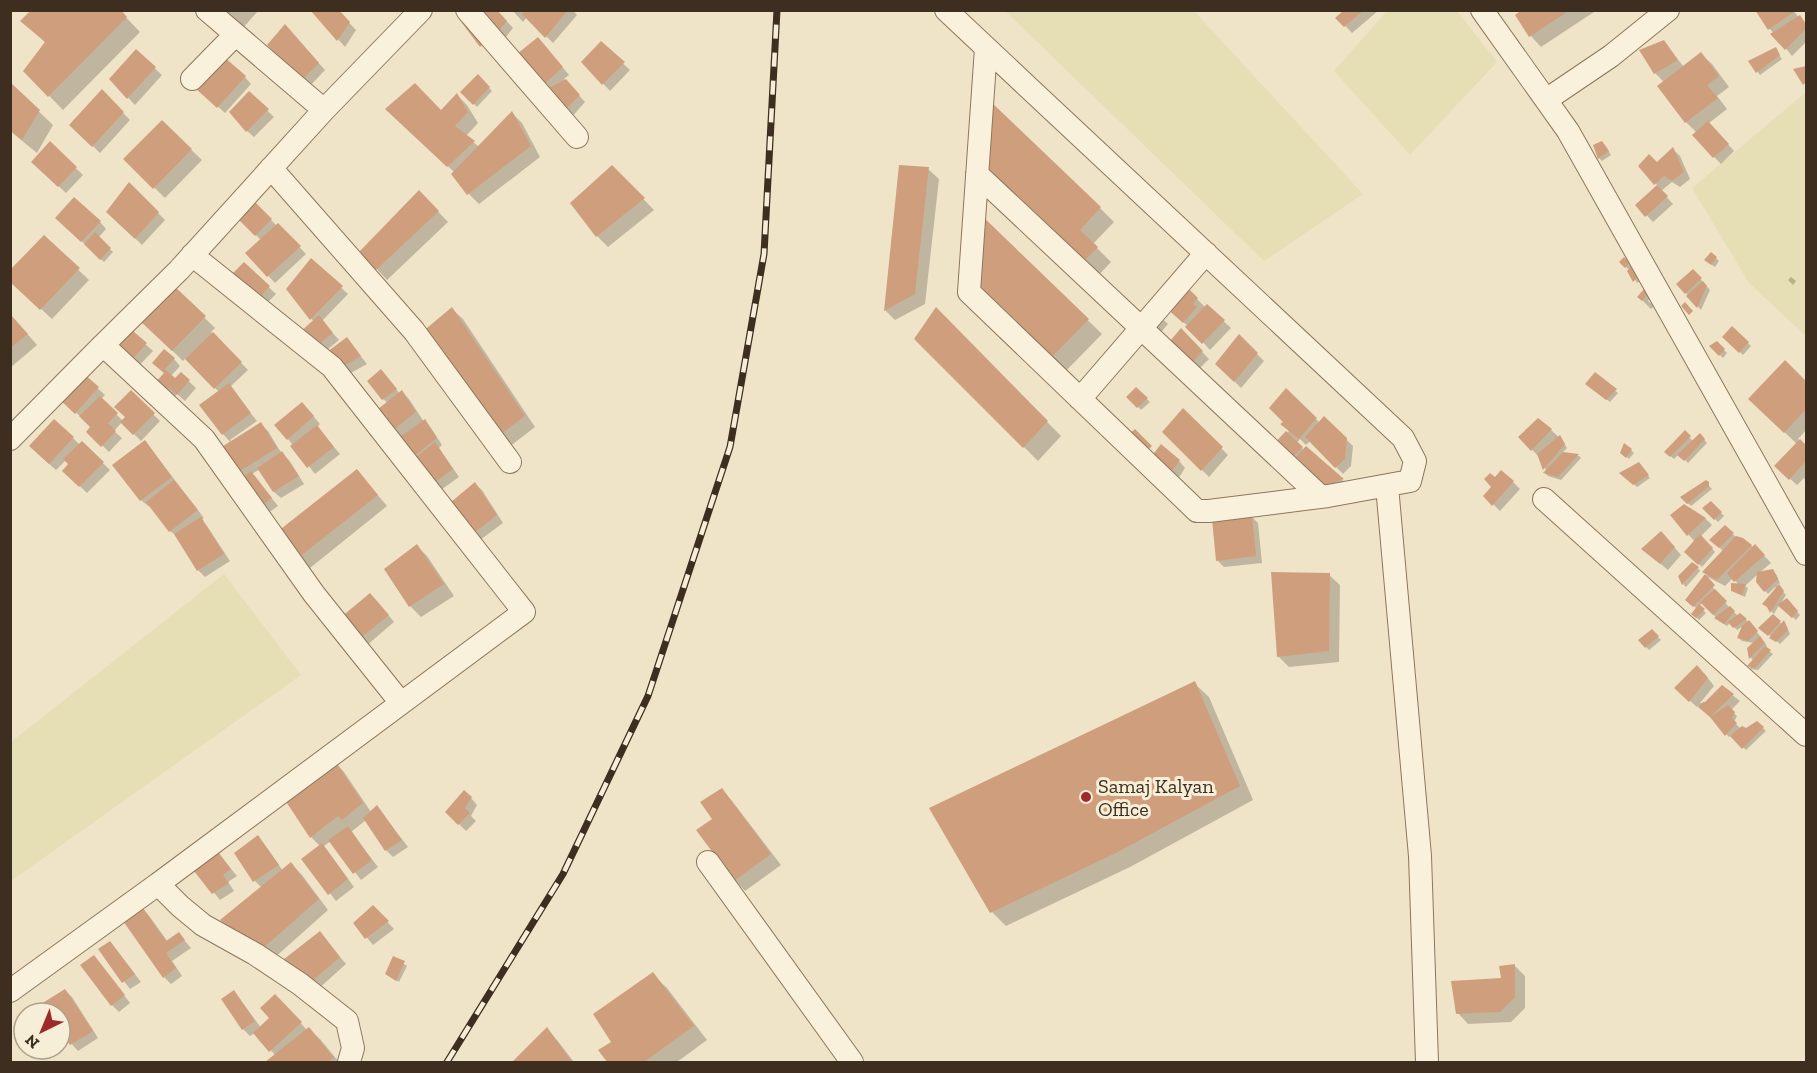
<svg xmlns="http://www.w3.org/2000/svg" width="1817" height="1073" font-family="'Zilla Slab',serif">
<style>
.farmland{fill:#e6deb5}
.shadow{fill:#0003}
.building{fill:#cf9f7d}
.lines{fill:none;stroke-linecap:round;stroke-linejoin:round}
.street-casing{stroke:#8d765c;stroke-width:24}
.street{stroke:#faf1dc;stroke-width:22}
.rail-casing{stroke:#3d2e20;stroke-width:7}
.rail{stroke:#f7eed8;stroke-width:4.5;stroke-dasharray:14;stroke-linecap:butt}
.poi-dot{fill:#9e2a2b;stroke:#f7eed8;stroke-width:2}
.labels{text-anchor:middle;stroke-width:6;stroke-linejoin:round;paint-order:stroke}
.poi-label{font-size:20px;fill:#3d2e20;stroke:#f7eed8;text-anchor:start}
</style>
<rect width="100%" height="100%" fill="#f0e4c8"/>
<!-- farmland -->
<path class="farmland" d="M1005,11H1194L1363,194L1264,261Z
M1387,11H1457L1497,62L1410,155L1334,71Z
M1806,92V336L1749,283L1692,188Z
M224,574L301,675L11,881V742Z"/>
<!-- shadow -->
<path class="shadow" d="M119,10L140,32L63,110L25,71L46,43L23,21Z
M222,10H259L242,29Z
M312,10H337L356,30L345,47Z
M474,10H496L513,28L502,42Z
M512,10H573L577,15L553,43L527,17L523,22Z
M1346,10H1379L1352,33L1338,18Z
M1525,10H1597L1541,47L1531,36L1517,15Z
M1757,10H1793L1799,18L1806,24V42L1792,56L1770,29Z
M292,33L325,70L310,86L269,45Z
M1664,42L1684,67L1701,54L1712,64L1729,87L1717,96L1727,109L1709,123L1734,151L1721,164L1694,136L1697,133L1686,122L1664,82L1655,73L1642,51Z
M601,43L630,70L610,91L583,62Z
M544,45L569,75L564,79L585,102L571,118L520,65Z
M1775,49L1782,59L1760,75L1750,62Z
M136,51L162,75L135,105L111,79Z
M478,76L492,91L477,107L463,92Z
M245,77L251,84L225,113L204,94Z
M10,84L53,125L37,153L10,131Z
M102,91L130,120L100,153L71,125Z
M249,93L274,117L254,137L247,131Z
M457,95L467,105L478,123L466,136L479,147L512,113L522,123L540,157L479,204L469,194L454,172L398,119L442,112Z
M162,122L202,160L165,198L125,159Z
M50,143L83,175L66,193L33,162Z
M1595,145H1605L1611,155L1602,161L1600,159Z
M1673,149L1680,156L1690,179L1680,187L1672,182L1661,191L1673,204L1653,222L1637,205L1658,186L1640,166L1657,164Z
M612,167L654,210L608,247L597,236L572,203Z
M928,169L939,179L925,304L895,320L885,310Z
M129,184L165,220L142,245L108,212Z
M997,187L1100,208L1114,222L1093,244L1111,262L1095,279Z
M251,200L277,226L278,225L306,254L275,283L247,253L261,240L236,215Z
M429,202L448,222L387,280L361,252Z
M980,215L1102,334L1062,375Z
M100,222L106,229L98,238L113,252L104,262L64,225Z
M44,237L89,280L52,319L10,280Z
M1711,254L1719,261L1715,267L1709,263Z
M1624,259L1632,266L1639,282L1637,283L1630,271L1621,262Z
M311,260L348,294L322,321L339,340L322,354L314,322L288,289Z
M244,264L276,294L263,307Z
M1693,271L1710,290L1701,310L1678,284Z
M1791,277L1796,281L1793,285L1788,280Z
M1183,285L1206,308L1207,306L1231,328L1210,350L1188,326L1172,313Z
M173,287L215,328L211,332L248,370L230,387L257,421L230,440L232,442L261,424L268,431L282,454L289,460L304,484L281,498L274,492L260,469L252,474L278,506L268,513L242,480L231,443L223,434L219,392L186,358L183,361L141,320Z
M1644,291L1651,297L1648,301L1654,306L1651,309L1639,297Z
M452,309L463,319L535,427L509,447L498,436Z
M10,314L37,345L10,368Z
M1157,314L1168,324L1157,337L1149,331Z
M950,324L1061,436L1038,461L916,339Z
M126,327L153,351L136,369Z
M1732,328L1751,346L1743,355L1724,337Z
M1182,331L1209,359L1195,373Z
M1239,336L1264,361L1241,388L1217,364Z
M347,339L367,364L347,375L340,368Z
M1717,343L1727,353L1723,358L1711,346Z
M174,359L180,366L171,376L175,380L181,374L196,388L185,401L177,394L170,402L154,387L165,374L154,363Z
M1785,362L1806,383V430L1798,439L1806,447V481L1804,478L1797,485L1776,466L1797,444L1761,410Z
M384,374L400,394L402,392L409,399L424,422L431,428L442,445L439,448L459,477L438,492L396,442L388,403L383,399Z
M1595,374L1618,393L1610,402L1590,387Z
M83,375L105,395L101,399L123,421L127,417L131,392L160,421L141,441L122,422L114,431L122,438L109,452L88,431L92,427L61,399Z
M1136,389L1150,402L1141,410L1129,397Z
M1286,390L1320,423L1324,418L1353,446L1351,466L1343,474L1310,441L1306,445L1300,439L1297,443L1304,450L1306,448L1349,486L1326,494L1273,447L1289,431L1285,422Z
M1183,410L1228,455L1209,477L1164,432Z
M309,411L320,424L317,427L340,454L315,474L288,439Z
M1551,430L1562,440L1567,448L1562,453L1579,456L1581,458L1561,480L1548,476L1545,473L1547,472L1539,457L1520,437Z
M1685,433L1693,441L1700,435L1707,443L1688,463L1679,454L1674,459L1666,452Z
M73,438L80,445L82,443L110,470L87,493L64,471L70,464L66,460L56,470L37,453Z
M151,449L204,518L201,520L207,526L230,561L205,577L198,570L178,537L170,531L150,505L148,506L141,500Z
M1631,450L1634,453L1629,459L1622,452Z
M1150,461H1179L1185,468L1174,485Z
M1641,467L1650,478L1637,487L1621,473Z
M357,471L387,506L310,568L299,557Z
M1495,479L1513,482L1520,489L1500,511L1485,496L1493,487Z
M1706,482L1712,489L1691,506L1682,498Z
M475,484L482,490L503,523L480,540L472,538Z
M1711,503L1724,516L1718,522L1704,508Z
M1684,506L1706,519L1712,525L1701,536L1715,552L1702,567L1686,552L1695,542L1672,516Z
M1251,516L1258,523L1262,563L1224,567L1218,561Z
M1725,527L1736,537L1743,539L1753,547L1755,546L1771,563L1759,573L1772,571L1776,574L1780,583L1777,585L1786,595L1780,605L1790,603L1800,615L1796,620L1779,605L1774,614L1764,604L1777,589L1775,587L1768,594L1757,582L1758,574L1745,586L1748,588L1745,597L1736,593L1733,590L1739,585L1733,578L1725,586L1706,576L1707,575L1704,572L1723,551L1712,540Z
M1668,540L1681,555L1668,570L1650,555Z
M417,546L427,556L454,596L421,617L410,606Z
M1698,568L1700,571L1686,587L1683,584Z
M1329,575L1340,585L1339,662L1289,667L1278,656Z
M1705,577L1728,606L1738,616L1740,615L1752,625L1767,646L1765,648L1773,654L1758,670L1751,669L1749,666L1754,661L1751,658L1748,649L1754,643L1742,641L1739,638L1743,626L1737,630L1730,623L1727,626L1719,621L1703,603L1699,606L1706,613L1699,620L1693,614L1697,609L1687,600Z
M377,601L394,622L366,646L359,639Z
M1773,616L1783,625L1785,622L1790,634L1780,644L1761,628Z
M1652,631L1661,640L1649,650L1640,640Z
M1704,673L1714,686L1700,703L1706,704L1722,687L1740,701L1731,710L1737,716L1734,722L1741,729L1746,730L1757,722L1766,731L1746,750L1731,736L1729,737L1715,721L1698,706L1697,707L1683,695Z
M1194,683L1209,697L1253,800L1130,867L1006,926L992,912Z
M334,761L344,772L371,812L377,807L408,847L393,857L386,850L366,820L351,832L378,867L361,880L331,841L324,846L354,887L336,901L303,859L320,846L311,837L285,797Z
M722,790L732,801L781,865L745,891L735,880Z
M471,798L477,805L471,816L476,821L466,831L447,812Z
M258,837L264,844L283,871L291,864L302,875L328,910L272,960L232,931L222,921L262,888L255,881L236,853Z
M216,851L237,876L228,882L234,891L220,900L192,866Z
M140,906L147,913L168,942L179,934L191,948L172,961L182,976L171,984L164,977Z
M373,907L394,929L373,945L355,923Z
M320,933L346,964L317,990L287,970Z
M110,942L141,982L130,989L100,950Z
M394,958L407,966L399,982L389,976Z
M100,964L130,1003L119,1012L112,1005Z
M1514,965L1525,976V1008L1511,1022L1468,1024L1458,1013L1502,979Z
M652,974L667,988L707,1040L677,1062H609L601,1050L613,1042Z
M65,990L72,997L98,1038L78,1051L68,1040L60,1045V1013H37Z
M234,992L240,999L261,1028L282,1003L307,1030L309,1029L320,1039L339,1062H267L276,1056L255,1033L250,1036L243,1029L223,1000Z
M547,1030L557,1040L574,1062H514Z"/>
<!-- building -->
<path class="building" d="M31,10H121L127,17L48,97L23,71L45,42L20,21Z
M310,10H339L350,22L337,41Z
M472,10H497L507,21L494,36Z
M526,10H568L545,38L522,14Z
M1344,10H1364L1344,27L1335,18Z
M1522,10H1570L1529,37L1515,15Z
M1755,10H1793L1794,12L1768,30Z
M465,13L488,40L480,47L459,19Z
M1800,15L1806,24V29L1785,50L1770,34Z
M285,24L319,63L302,80L267,45Z
M538,37L563,67L542,86L512,58Z
M1664,40L1678,60L1654,74L1639,50Z
M601,41L625,62L602,85L581,62Z
M1776,47L1780,55L1756,73L1748,61Z
M136,49L156,67L127,99L109,79Z
M1701,52L1719,76L1707,85L1718,98L1685,123L1657,86Z
M223,56L246,76L217,108L195,88Z
M1806,66V82L1803,85L1793,69Z
M478,74L490,87L473,105L460,92Z
M566,79L580,95L563,112L543,91Z
M10,82L40,110L22,140L10,130Z
M415,83L441,110L457,93L468,112L455,126L475,141L447,167L385,109Z
M102,89L124,112L92,147L69,125Z
M249,91L269,109L246,132L229,112Z
M987,98L1101,207L1080,230L1098,247L1079,266L981,173Z
M512,111L531,146L467,195L451,174Z
M162,120L192,149L153,189L123,159Z
M1708,121L1729,144L1713,158L1692,135Z
M50,141L77,167L58,187L31,162Z
M1602,141L1609,151L1598,159L1593,145Z
M1673,147L1684,172L1672,181L1664,176L1654,185L1638,166L1649,154L1657,162Z
M612,165L645,198L596,237L570,203Z
M899,165L929,167L915,294L884,311Z
M129,182L159,212L135,239L106,212Z
M1657,185L1668,196L1645,217L1635,205Z
M419,190L439,211L376,270L359,252Z
M74,197L101,221L81,242L55,218Z
M251,198L272,219L255,236L234,215Z
M978,212L1089,319L1047,362L972,290Z
M278,223L301,246L267,277L245,253Z
M95,232L111,248L100,260L84,244Z
M44,235L80,268L40,310L10,282V270Z
M1711,252L1717,257L1711,265L1704,260Z
M1624,257L1630,262L1625,268L1619,262Z
M311,258L343,286L310,320L286,289Z
M244,262L270,286L256,302L229,277Z
M1632,266L1637,278L1633,282L1627,271Z
M1693,269L1702,278L1685,294L1676,284Z
M1703,281L1707,286L1697,308L1686,296Z
M1183,283L1198,298L1193,304L1197,307L1183,323L1164,306Z
M173,285L206,316L172,351L139,320Z
M1644,289L1649,293L1642,301L1637,297Z
M1685,302L1693,311L1689,315L1681,306Z
M1207,304L1225,320L1202,344L1185,327Z
M452,307L525,416L497,437L421,333Z
M936,307L1048,421L1023,448L914,339Z
M10,314L28,334L10,348Z
M319,315L333,333L314,348L300,332Z
M126,325L147,343L128,364L108,345Z
M1732,326L1749,342L1739,353L1722,337Z
M1181,328L1203,351L1187,368L1165,347Z
M213,332L242,362L214,389L185,359Z
M1239,334L1258,353L1234,382L1215,364Z
M347,337L361,356L339,369L327,352Z
M1717,341L1725,349L1719,356L1709,346Z
M164,349L175,358L165,369L175,378L181,372L190,380L177,395L169,388L162,396L151,387L164,373L152,363Z
M1785,360L1806,381V409L1784,433L1748,399Z
M381,369L397,389L382,400L367,381Z
M1595,372L1617,389L1606,400L1585,384Z
M83,373L99,387L75,414L59,399Z
M229,383L251,413L222,435L199,405Z
M1136,387L1148,398L1137,408L1126,397Z
M1286,388L1317,418L1299,439L1280,424L1283,422L1269,408Z
M131,390L155,413L133,435L120,422L125,417L114,407Z
M402,390L416,412L388,434L373,413Z
M100,396L118,413L108,423L116,431L101,447L86,432L90,427L79,416Z
M302,402L314,416L287,440L274,425Z
M1183,408L1223,447L1201,471L1162,432Z
M1324,416L1347,438L1345,459L1335,468L1305,437Z
M1538,418L1552,429L1531,451L1518,437Z
M54,419L74,437L49,464L29,446Z
M425,419L437,438L408,461L393,442Z
M261,422L277,448L235,474L220,448Z
M317,425L334,447L307,468L290,446Z
M1135,429L1152,446L1143,454L1126,437Z
M1685,430L1691,436L1670,457L1664,452Z
M1286,431L1303,447L1287,463L1271,447Z
M1700,433L1705,439L1684,461L1677,455Z
M1560,435L1565,444L1543,470L1537,454Z
M1800,439L1806,445V461L1789,480L1774,466Z
M145,440L172,477L140,501L112,465Z
M82,441L104,462L79,487L62,471L68,464L63,459Z
M435,442L453,469L430,486L410,462Z
M1624,443L1632,449L1626,458L1620,453Z
M1161,444L1180,460L1166,480L1148,461Z
M1306,446L1344,479L1318,488L1291,462Z
M282,451L299,476L273,492L257,468Z
M1563,452L1579,454L1558,477L1543,473Z
M1639,462L1649,475L1633,485L1619,473Z
M357,469L378,495L298,558L277,532Z
M1501,470L1514,481L1492,506L1483,496L1491,487L1484,479L1490,473L1495,477Z
M251,471L272,498L260,507L240,480Z
M174,480L198,510L169,532L146,502Z
M1706,480L1709,482V486L1687,504L1680,497Z
M475,482L497,515L475,532L445,507Z
M1711,501L1722,512L1714,520L1702,508Z
M1684,504L1706,518L1687,536L1670,515Z
M1252,515L1256,556L1216,561L1212,519Z
M201,517L224,554L197,571L174,534Z
M1725,525L1734,533L1719,548L1709,540Z
M1661,531L1675,547L1660,564L1641,549Z
M1700,534L1713,548L1698,565L1684,552Z
M1736,536L1743,538L1752,545L1717,580L1702,572Z
M417,544L444,584L409,607L384,569Z
M1755,544L1765,555L1734,582L1727,573Z
M1692,562L1699,567L1682,585L1678,576Z
M1773,569L1778,579L1764,592L1756,582L1757,572Z
M1271,572L1330,573L1329,651L1277,657Z
M1705,574L1715,585L1693,607L1685,600Z
M1731,583L1746,584L1742,595L1731,591Z
M1779,584L1784,591L1770,613L1767,607L1762,604Z
M1715,589L1727,601L1713,615L1700,602Z
M370,593L389,615L358,640L340,618Z
M1787,598L1798,611L1792,618L1777,605Z
M1699,604L1705,609L1696,618L1691,614Z
M1730,606L1735,611L1724,624L1714,618Z
M1740,613L1747,619L1733,628L1728,622Z
M1773,614L1781,621L1768,636L1758,628Z
M1749,620L1758,631L1748,641L1737,638L1742,626Z
M1784,620L1788,630L1776,642L1769,638Z
M1652,629L1659,636L1645,648L1638,640Z
M1760,636L1765,643L1749,659L1747,648Z
M1765,646L1771,650L1755,668L1747,666Z
M1697,665L1708,678L1689,702L1674,688Z
M1195,681L1240,786L1116,853L990,913L929,808Z
M1722,685L1734,694L1710,717L1698,707L1703,702H1705Z
M1728,705L1735,712L1732,718L1737,723L1725,736L1710,717Z
M1757,721L1764,727L1742,749L1730,736L1742,726L1746,728Z
M334,759L363,803L342,820L338,816L310,838L283,797Z
M722,788L771,854L734,881L696,830L712,819L700,802Z
M464,790L472,797L465,808L470,813L458,825L445,812Z
M377,805L402,840L385,851L363,818Z
M348,826L372,860L353,874L328,840Z
M258,835L279,865L253,882L234,853Z
M322,843L348,879L328,895L301,859Z
M216,849L231,869L223,875L229,883L212,894L190,866Z
M291,862L319,899L261,950L220,920Z
M140,904L166,941L179,932L185,940L166,953L176,968L163,978L121,918Z
M373,905L389,921L365,939L353,923Z
M320,931L340,957L309,984L279,963Z
M110,941L135,974L122,983L98,949Z
M94,955L125,995L111,1006L80,965Z
M393,956L405,961L396,981L385,974Z
M1515,964V997L1500,1012L1456,1014L1451,981L1501,978L1499,966Z
M653,972L694,1026L644,1062H607L598,1050L611,1042L593,1014Z
M65,989L93,1031L70,1045L62,1033L60,1034V1013H35L33,1009Z
M234,990L255,1021L242,1030L221,999Z
M275,994L302,1022L269,1052L253,1033L269,1018L260,1008Z
M309,1027L334,1058L328,1062H265Z
M547,1027L572,1062H512Z"/>
<g class="lines">
<!-- street casing -->
<g class="street-casing">
<path id="street" d="M207,10L324,110L421,10
M467,10L577,137
M946,10L1030,89L1403,438L1415,461L1410,481L1328,496L1209,511H1197L969,292L986,48
M1482,10L1568,131L1806,554
M192,79L235,35
M1546,100L1611,56L1668,10
M324,110L179,270L103,345L204,439L314,594L401,703
M271,168L414,331L510,462
M977,174L1321,497
M1080,399L1206,253
M10,439L103,345
M1387,486L1420,856L1427,1062
M1544,499L1806,735
M708,862L852,1062
M158,884L524,612L332,367L192,255
M10,991L158,884L180,906L203,925L255,954L300,984L347,1021L353,1048L349,1062"/>
</g>
<!-- street -->
<use href="#street" class="street"/>
<!-- rail casing -->
<g class="rail-casing">
<path id="rail" d="M447,1062L563,874L648,696L730,447L764,254L777,10"/>
</g>
<!-- rail -->
<use href="#rail" class="rail"/>
</g>
<!-- markers -->
<circle class="poi-dot" cx="1086" cy="797" r="6"/>
<g class="labels">
<!-- poi labels -->
<g class="poi-label">
<text x="1098" y="793">Samaj Kalyan<tspan x="1098" dy="23">Office</tspan></text>
</g>
</g>
<!-- border -->
<rect width="1817" height="1073" fill="none" stroke="#3d2e20" stroke-width="24"/>
<!-- north arrow -->
<g transform="translate(42 1031) rotate(223)"><circle r="28" fill="#f7eed8" stroke="#ada18e" stroke-width="1.5"/>
<path d="M0-4.5L10 22L0 15L-10 22Z" fill="#9e2a2b"/>
<text y="-9" font-size="16" font-weight="bold" text-anchor="middle" fill="#3d2e20">N</text>
</g>
</svg>
